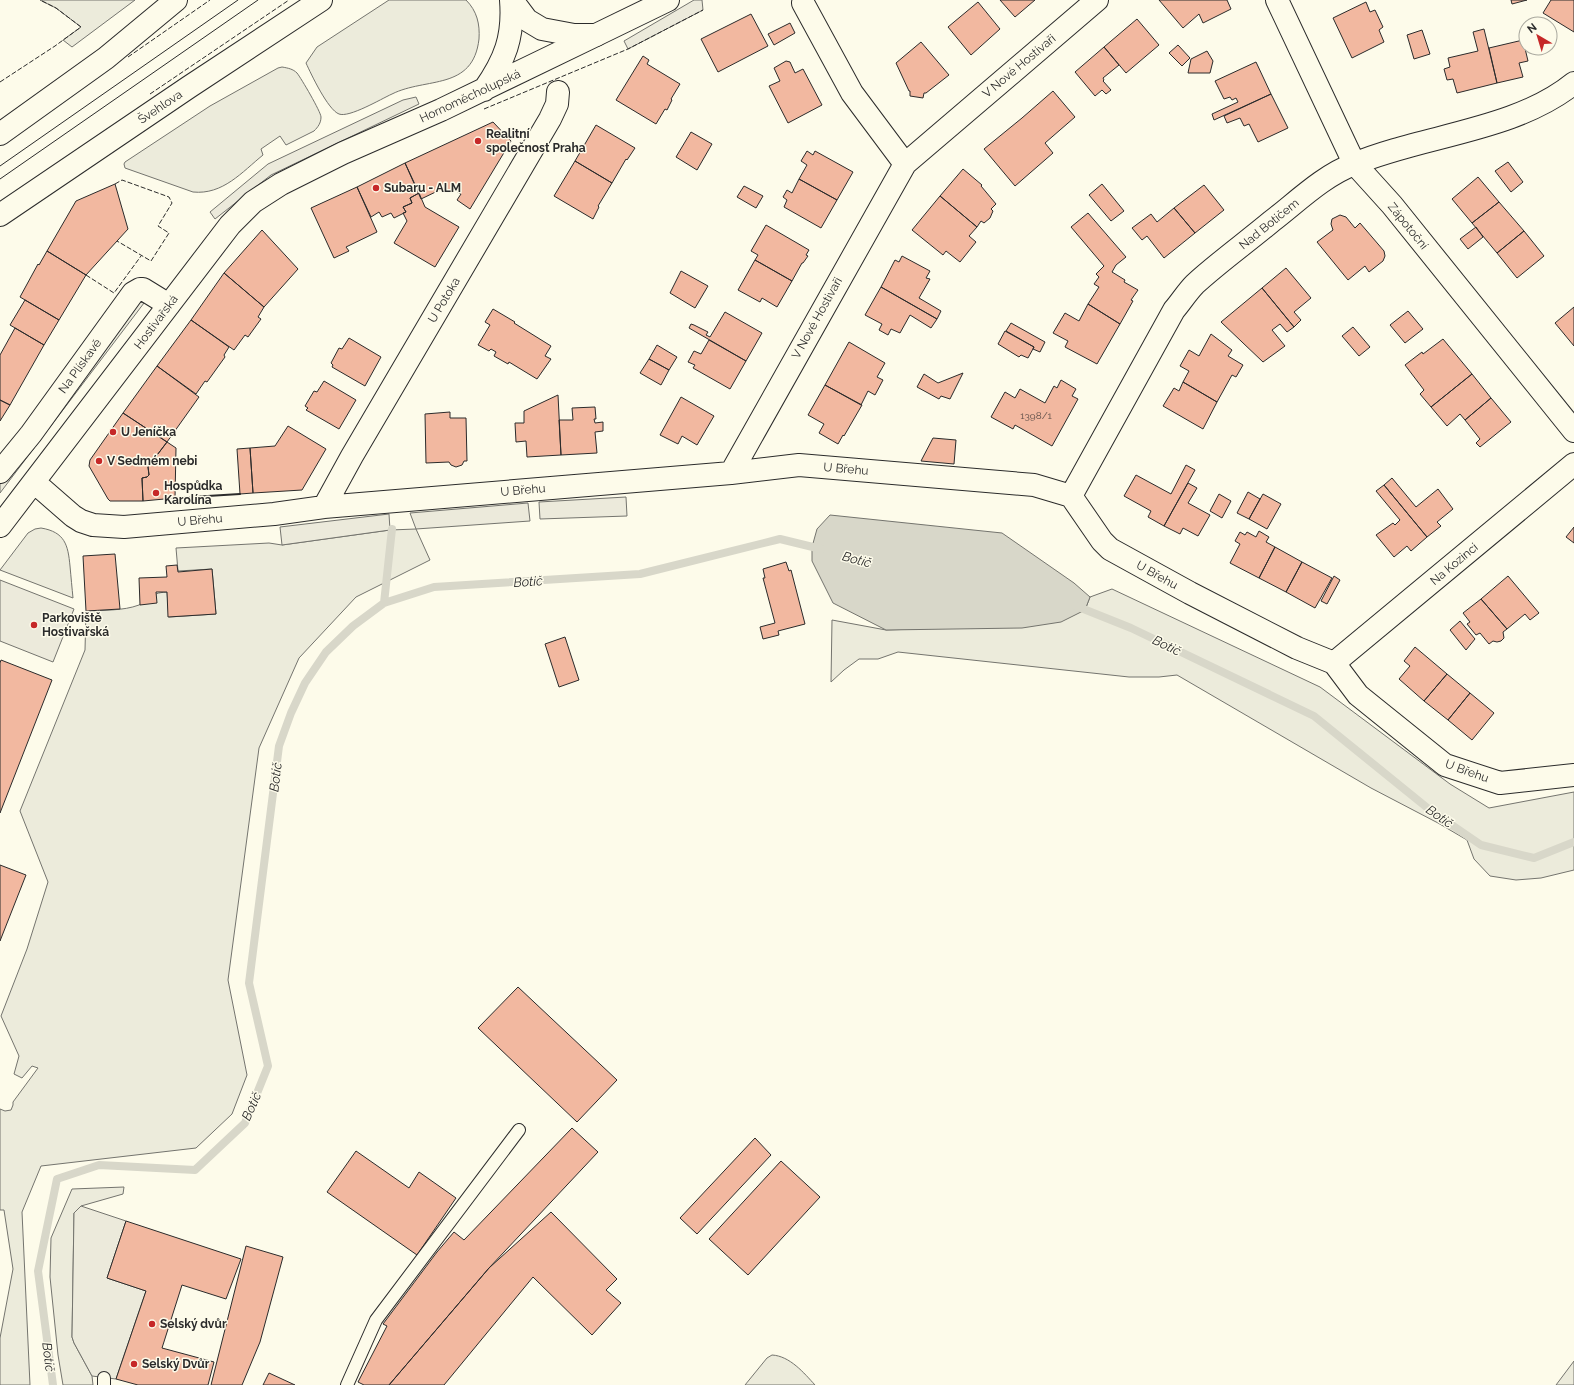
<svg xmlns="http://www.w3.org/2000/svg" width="1574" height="1385" font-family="Raleway,sans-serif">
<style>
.green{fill:#ecebdb;stroke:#74746e}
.parking{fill:#eceadb;stroke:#74746e}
.water{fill:#d8d7c9;stroke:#74746e}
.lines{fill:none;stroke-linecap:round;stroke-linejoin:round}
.stream{stroke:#d8d7c9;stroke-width:8}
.building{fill:#f2b8a0;stroke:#2b2b2b}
.service-casing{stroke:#2b2b2b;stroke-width:14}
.minor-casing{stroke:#2b2b2b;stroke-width:24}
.tertiary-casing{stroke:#2b2b2b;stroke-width:24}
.secondary-casing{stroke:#2b2b2b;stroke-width:24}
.service{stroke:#fdfbea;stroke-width:12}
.minor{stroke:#fdfbea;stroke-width:22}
.tertiary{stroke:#fdfbea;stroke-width:22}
.secondary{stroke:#fdfbea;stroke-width:22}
.tram{stroke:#2b2b2b;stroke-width:1}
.fence{stroke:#2b2b2b;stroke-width:1;stroke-dasharray:5 2;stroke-linecap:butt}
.wall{stroke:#2b2b2b;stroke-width:2}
.poi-dot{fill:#c62828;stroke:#fdfbea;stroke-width:1.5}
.labels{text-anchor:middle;stroke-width:3;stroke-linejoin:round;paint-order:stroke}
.number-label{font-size:10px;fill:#5d4e48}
.street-label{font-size:12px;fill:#2b2b2b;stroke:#fdfbea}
.poi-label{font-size:12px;font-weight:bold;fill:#2b2b2b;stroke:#fdfbea;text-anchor:start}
.water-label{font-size:13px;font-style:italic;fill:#2b2b2b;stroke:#fdfbea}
</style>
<rect width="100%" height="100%" fill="#fdfbea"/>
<!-- green -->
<path class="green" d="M40,0H135L72,47L63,40L81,27L56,8Z
M389,0H466C477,11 480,24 479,39C473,91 426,77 392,94C381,99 349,118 339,114C328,110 311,74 306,63L317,47Z
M282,67C288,68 293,69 297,73C301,78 321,112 321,117C321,123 318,127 314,131L286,145L280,136L261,149L263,155C242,172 223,195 193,192L125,168L124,164L125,162L210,106L278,68Z
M139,302L144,303L0,493V484L38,436Z
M41,528C65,532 68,545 70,566C71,577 72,588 73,598L0,570L28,533L35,529Z
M416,529L430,560L356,597L299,658L259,748L228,980L247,1075L232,1114L196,1148L41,1166L22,1212L30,1385H0V1338L13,1269L4,1210H0V1109L5,1111L11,1110L13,1105V1102L38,1068L32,1066L22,1078L14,1074L19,1056L1,1016L27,949L48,882L20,811L85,650L86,611C103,610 123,611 139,605C153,600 148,593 167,592L169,617L216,614L212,569L178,571L176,548L269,543L282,545L390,530Z
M1112,589L1320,687L1450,784L1489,808L1574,792V870L1541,878L1516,880L1490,876L1474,859L1467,840L1438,823L1371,788L1177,675L1159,677H1129L898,652L878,659H859L844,670L831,682L832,620L886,630L916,629L1085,610L1090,597Z
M124,1187L123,1194L81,1206L74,1213L72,1337L74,1343L92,1376L93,1385H63L58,1355L50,1277L51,1238L72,1189Z
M772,1355C790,1356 804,1373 815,1385H745L767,1358Z
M1574,1361V1385H1556Z"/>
<!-- parking -->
<path class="parking" d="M694,0H702L703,10L628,49L624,41Z
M416,97L419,104L271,175L215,219L210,212L268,164L403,100Z
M626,497L627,516L540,519L539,502Z
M528,503L530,521L416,529L410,513Z
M389,514L390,530L282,545L280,527Z
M0,580L74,609L53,662L0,641Z
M81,1206L126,1221L107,1278L146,1291L116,1379L92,1376L74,1343L72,1337L74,1213Z"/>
<!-- water -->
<path class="water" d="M830,515L1002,533L1074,583L1090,597L1085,610L1061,622L1022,628L886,630L833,603L812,561V547L817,529Z"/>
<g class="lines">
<!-- stream -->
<path class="stream" d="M384,603L392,529
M1076,606L1131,628L1314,716L1430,810L1481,845L1534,858L1574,842
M53,1385L38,1271L57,1179L99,1165L195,1170L245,1123L268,1066L249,983L279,746L291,713L305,683L326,652L353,626L384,603L434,587L640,574L780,539L821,549"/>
</g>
<!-- building -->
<path class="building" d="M1000,0H1035L1015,17Z
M1159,0H1227L1231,9L1203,23L1199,14L1183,28Z
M1511,0H1527L1512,4Z
M1551,0H1574V32L1543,13Z
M978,2L1000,29L971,55L948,27Z
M1366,2L1370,12L1375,10L1383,27L1379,30L1384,42L1352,58L1333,18Z
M751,14L768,46L718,72L701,39Z
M1137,19L1159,45L1126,73L1104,47Z
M790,23L795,33L774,45L768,34Z
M1484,29L1497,83L1457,93L1453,79L1447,80L1444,69L1450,67L1448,58L1478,51L1473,32Z
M1422,30L1430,54L1414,59L1407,35Z
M1523,40L1528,61L1519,63L1523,77L1497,83L1489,48Z
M921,42L949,75L926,93H924L923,98L910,96V91H909L896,63Z
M1178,45L1190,58L1182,66L1169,53Z
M1104,47L1119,65L1103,78L1104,80L1103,81L1111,90L1106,94L1102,90L1095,96L1075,72Z
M1207,51L1213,61L1210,73H1188L1191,59Z
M643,56L649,60L647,64L680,84L671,99L672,100L667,110L665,109L656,124L616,100Z
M786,61L790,62L795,73L803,69L822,105L788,123L769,86L780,81L774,68Z
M1256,62L1271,94L1214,120L1212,114L1238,102L1236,98L1232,100L1230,97L1224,99L1215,81Z
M1053,91L1075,117L1045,143L1053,153L1015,186L984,149L1022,118Z
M1271,94L1288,128L1258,142L1249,124L1244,126L1240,118L1227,123L1224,116Z
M493,122L511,141L470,209L457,200L461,194L454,190L452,192L448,191L446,187L421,199L405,163Z
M596,125L635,148L627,160L626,159L612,183L575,161Z
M691,132L712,144L697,170L676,157Z
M807,151L813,155L815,151L853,172L837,200L799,179L807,165L801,161Z
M575,161L612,183L598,206L599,207L593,219L554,196Z
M1508,162L1523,182L1511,192L1495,171Z
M405,163L419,193L410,198L412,203L403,207L406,212L394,218L391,213L382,217L379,212L371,217L357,187Z
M963,169L982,185L981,186L996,204L991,209L993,211L990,218L984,223L981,221L977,227L940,196Z
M1478,177L1499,202L1472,223L1452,199Z
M799,179L837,200L821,228L784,207L787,200L783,197L787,190L792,193Z
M115,184L128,229L86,275L47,251L76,201Z
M1102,184L1124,211L1111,221L1089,195Z
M1204,185L1224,210L1195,233L1174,208Z
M744,186L763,196L756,208L737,197Z
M357,187L377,232L346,247L349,251L334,258L311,208Z
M419,193L425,207L459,227L435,267L394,243L407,221L403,213L406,212L403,207L412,203L410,198Z
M940,196L977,227L969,236L976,242L960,262L946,251L943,255L912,230Z
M1499,202L1524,231L1497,253L1472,223Z
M1174,208L1195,233L1164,258L1147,236L1142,240L1132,228L1151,214L1157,222Z
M1088,213L1126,257L1116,265L1112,272L1125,280L1124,282L1138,290L1131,300L1133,301L1120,324L1088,304L1099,287L1094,284L1099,277L1096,274L1104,266L1071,227Z
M1340,215L1346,217L1355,228L1360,223L1384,251L1385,256L1383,261L1369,272L1365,266L1348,280L1317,242L1333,230L1331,224L1332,219Z
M766,225L809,250L806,255L808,256L803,263H802L792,281L755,260L758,255L751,251Z
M1476,227L1483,237L1468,249L1460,239Z
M262,230L298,269L264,307L224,273Z
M1524,231L1544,256L1517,278L1497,253Z
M47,251L86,275L59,320L20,297L38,264L39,265Z
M902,256L930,271L926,278L930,279L919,298L941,311L937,319L881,287L895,260L899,262Z
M755,260L792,281L777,307L762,298L760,302L738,290Z
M1286,268L1311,298L1294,312L1301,320L1294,327L1262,288Z
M681,271L708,286L695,308L670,293Z
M224,273L264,307L258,317L261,319L248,337L245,335L234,350L191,320Z
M881,287L937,319L931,328L910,315L900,333L891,329L888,335L879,330L882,324L865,315Z
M1262,288L1294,327L1287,332L1280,324L1272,330L1285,346L1263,362L1221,322Z
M25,300L59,320L44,345L10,325Z
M1088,304L1120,324L1097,364L1065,347L1068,341L1053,333L1065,313L1079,321Z
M1574,307V346L1555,323Z
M493,309L515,322L514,323L551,346L545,356L551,359L537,379L509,362L508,364L494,356L496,352L491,349L489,351L478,345L490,325L485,322Z
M1408,311L1423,329L1405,343L1390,325Z
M725,312L762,333L746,361L689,328L691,324L694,325L708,332L706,335L710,337Z
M191,320L229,347L224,355L225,357L207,382L205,381L196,394L157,366Z
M1011,323L1045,342L1040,352L1033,349L1034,347L1006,331Z
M1353,327L1370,347L1359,356L1342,336Z
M15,328L44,345L10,405L0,400V355Z
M1005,331L1034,347L1028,358L1021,355L1019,357L998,344Z
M1211,334L1232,350L1228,356L1243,365L1236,377L1232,375L1217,402L1183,382L1189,371L1180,366L1189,350L1199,356Z
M349,338L381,357L365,386L332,367L333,365L331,363L339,348L342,349Z
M1443,339L1472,374L1431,407L1420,394L1424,390L1405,365L1422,352L1423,354Z
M709,340L746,361L730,389L693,368L695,365L688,362L694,351L701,354Z
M849,342L885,363L877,377L883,380L875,395L868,391L861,405L825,385Z
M657,345L677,357L669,370L649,359Z
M649,359L669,370L661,385L640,373Z
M157,366L199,397L167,442L123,413Z
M963,373L950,399L941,396L939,399L917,387L924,374L938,383Z
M1472,374L1491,398L1465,420L1460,414L1447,426L1431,407Z
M1061,380L1076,389L1072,396L1078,399L1052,446L1015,425L1013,429L991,417L1005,392L1015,398L1020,389L1045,403L1054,386L1057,388Z
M324,381L356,400L339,429L306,410L308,408L305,406L314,391L317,392Z
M1183,382L1217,402L1203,429L1163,406L1174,388L1179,391Z
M825,385L862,405L844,436L843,435L838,444L819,433L824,424L808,415Z
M558,395L561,455L527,457L526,441L516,442L515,423H524V411Z
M681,397L714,416L697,445L682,436L678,444L660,435Z
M1491,398L1511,422L1480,447L1476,443L1480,439L1465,420Z
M0,400L10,405L0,421Z
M595,407L596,419H594L595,423L603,422V431L595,432L597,453L561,455L559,420H573L572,408Z
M450,412V418H466L467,461H464L462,465L456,467L451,465L449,462L426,463L425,414Z
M123,413L167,442L148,467L149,475L147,477L142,478L143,501H110L108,499L89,466L90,460Z
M288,426L326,449L302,490L253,493L250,448L275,446Z
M933,438L956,440L954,464L921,461Z
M167,442L176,448L175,498L143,501L142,478L147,477L149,475L148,467Z
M250,448L253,493L240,494L237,449Z
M1186,465L1195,470L1164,526L1148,517L1151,511L1124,496L1136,475L1171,494Z
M1392,478L1416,507L1438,489L1453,509L1437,522L1441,526L1427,537L1384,485Z
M1188,483L1197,488L1188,503L1210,515L1198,536L1183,528L1180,534L1164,526Z
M1384,485L1427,537L1411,551L1407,546L1394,557L1376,535L1393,523L1395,525L1400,520L1376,491Z
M1248,492L1260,499L1249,519L1237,513Z
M1219,494L1231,501L1222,518L1210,511Z
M1263,494L1281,504L1267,529L1249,519Z
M1574,527V543L1566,537Z
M1259,531L1269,537L1266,542L1275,547L1259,578L1230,563L1240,544L1235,541L1240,532L1245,535L1247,532L1256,537Z
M1275,547L1302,562L1286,592L1259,578Z
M115,554L120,609L86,611L83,556Z
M786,562L789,571L791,570L805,624L778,631L779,635L763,639L760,627L775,623L763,578H765L763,569Z
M1302,562L1332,578L1315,608L1286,592Z
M177,565L178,572L212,569L216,614L168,617L167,592H156L157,603L140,605L139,578L167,577L166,566Z
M1334,576L1340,580L1327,604L1321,601Z
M1508,576L1539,613L1530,620L1525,614L1507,629L1481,599Z
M1481,599L1507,629L1503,632L1504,638L1501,641L1497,642L1493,641L1489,644L1480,633L1476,635L1467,624L1470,622L1463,613Z
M1460,621L1475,639L1466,650L1450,630Z
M565,637L579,680L559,687L545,644Z
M1415,647L1447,674L1424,701L1399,679L1410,666L1404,661Z
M1,660L52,680L0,813V663Z
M1447,674L1470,693L1448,720L1424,701Z
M1470,693L1494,713L1472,740L1448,720Z
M0,865L26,875L0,941Z
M518,987L617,1080L577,1122L478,1028Z
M572,1128L598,1152L489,1268L389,1385H364L358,1382L387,1326L383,1324L437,1252L454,1232L464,1240Z
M755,1138L771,1155L697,1234L680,1218Z
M356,1151L409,1188L419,1172L456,1198L417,1255L327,1192Z
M781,1161L820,1197L748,1275L709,1239Z
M551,1212L617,1279L606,1290L621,1303L592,1335L533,1277L444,1385H389L489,1268Z
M126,1221L241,1259L226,1299L182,1285L162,1348L214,1362L208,1385H138L116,1379L146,1291L107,1278Z
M246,1246L283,1257L260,1342L242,1385H211Z
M269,1373L295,1385H263Z"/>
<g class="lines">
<!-- service casing -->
<g class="service-casing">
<path id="service" d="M104,1378V1385
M347,1385L376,1320L519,1130"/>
</g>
<!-- minor casing -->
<g class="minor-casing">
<path id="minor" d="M1277,0L1354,163L1392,205L1574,431
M803,3L852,93L905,164
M484,90C505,60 514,37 511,0
M0,472L31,434L133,293L140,289H143L169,305
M731,473L905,164L1097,0
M34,482L73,516L81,521L93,525L124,527L274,514L324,507L731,473L799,465L1034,485L1071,496L1102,541L1110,549L1190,593L1297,648L1334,663L1358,695L1445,765L1500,783L1574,775
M1071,496L1174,310C1181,302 1187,292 1195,284C1219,262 1247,242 1272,221C1298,201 1323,176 1354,164C1423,135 1515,131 1574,83
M324,507L352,456L550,119L557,104L558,92
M0,526L230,225L253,202L281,184L343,153L441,110L596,35
M1334,663L1574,464"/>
</g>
<!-- tertiary casing -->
<g class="tertiary-casing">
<path id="tertiary" d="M512,0L527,20L542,29L574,35H596L668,0"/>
</g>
<!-- secondary casing -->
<g class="secondary-casing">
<path id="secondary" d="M0,134L106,58L176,0
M0,215L189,87L321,0"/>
</g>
<!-- service -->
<use href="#service" class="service"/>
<!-- minor -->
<use href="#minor" class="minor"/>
<!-- tertiary -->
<use href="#tertiary" class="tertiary"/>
<!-- secondary -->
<use href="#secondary" class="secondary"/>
<!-- tram -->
<path class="tram" d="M0,166L238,0
M0,179L258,0"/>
<!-- fence -->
<path class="fence" d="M128,57L210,0
M0,82L55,46L81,27L56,8L40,0
M150,94L289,0
M484,109L628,49L703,10
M115,184L122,180L169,197L172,203L158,226L169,233L151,261L117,241
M86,275L114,293L141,256"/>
<!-- wall -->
<path class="wall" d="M175,498L240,494"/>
</g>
<!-- markers -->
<g class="poi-dot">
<circle cx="478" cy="141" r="4"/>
<circle cx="376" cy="188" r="4"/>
<circle cx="113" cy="432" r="4"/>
<circle cx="99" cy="461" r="4"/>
<circle cx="156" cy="493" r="4"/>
<circle cx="34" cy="625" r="4"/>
<circle cx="152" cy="1324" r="4"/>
<circle cx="134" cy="1364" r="4"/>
</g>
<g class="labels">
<!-- number labels -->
<g class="number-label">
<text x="1036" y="419">1398/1</text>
</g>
<!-- street labels -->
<g class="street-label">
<text transform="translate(1019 66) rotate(-40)" y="4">V Nové Hostivaři</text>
<text transform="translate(470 96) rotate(-25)" y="4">Hornoměcholupská</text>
<text transform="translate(160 107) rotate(-34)" y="4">Švehlova</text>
<text transform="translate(1269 224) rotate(-39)" y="4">Nad Botičem</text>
<text transform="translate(1408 226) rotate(51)" y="4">Zápotoční</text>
<text transform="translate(444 300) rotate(-59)" y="4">U Potoka</text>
<text transform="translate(817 318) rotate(-61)" y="4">V Nové Hostivaři</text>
<text transform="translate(156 322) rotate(-53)" y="4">Hostivařská</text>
<text transform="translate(80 366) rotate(-54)" y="4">Na Plískavě</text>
<text transform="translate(846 469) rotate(5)" y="4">U Břehu</text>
<text transform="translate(523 490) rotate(-5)" y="4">U Břehu</text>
<text transform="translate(200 520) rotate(-5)" y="4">U Břehu</text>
<text transform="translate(1454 564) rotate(-40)" y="4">Na Kozinci</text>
<text transform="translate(1157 575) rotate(29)" y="4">U Břehu</text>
<text transform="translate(1467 771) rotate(20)" y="4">U Břehu</text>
</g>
<!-- poi labels -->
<g class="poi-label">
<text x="486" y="138">Realitní<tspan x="486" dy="14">společnost Praha</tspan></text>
<text x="384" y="192">Subaru - ALM</text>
<text x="121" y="436">U Jeníčka</text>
<text x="107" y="465">V Sedmém nebi</text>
<text x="164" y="490">Hospůdka<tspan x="164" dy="14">Karolína</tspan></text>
<text x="42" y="622">Parkoviště<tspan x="42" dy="14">Hostivařská</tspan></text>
<text x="160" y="1328">Selský dvůr</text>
<text x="142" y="1368">Selský Dvůr</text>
</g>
<!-- water labels -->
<g class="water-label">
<text transform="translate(857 559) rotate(15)" y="5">Botič</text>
<text transform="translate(528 581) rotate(-4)" y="5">Botič</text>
<text transform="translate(1167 645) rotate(26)" y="5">Botič</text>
<text transform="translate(275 777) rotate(-83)" y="5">Botič</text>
<text transform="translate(1440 816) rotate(35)" y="5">Botič</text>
<text transform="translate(251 1106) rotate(-66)" y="5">Botič</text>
<text transform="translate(49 1357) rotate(83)" y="5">Botič</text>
</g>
</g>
<!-- north arrow -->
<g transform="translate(1538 36) rotate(322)"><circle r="19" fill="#fdfbea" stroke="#a9a89e"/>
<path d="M0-3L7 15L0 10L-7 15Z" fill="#c62828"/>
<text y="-6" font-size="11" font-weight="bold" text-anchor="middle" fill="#2b2b2b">N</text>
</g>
</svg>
